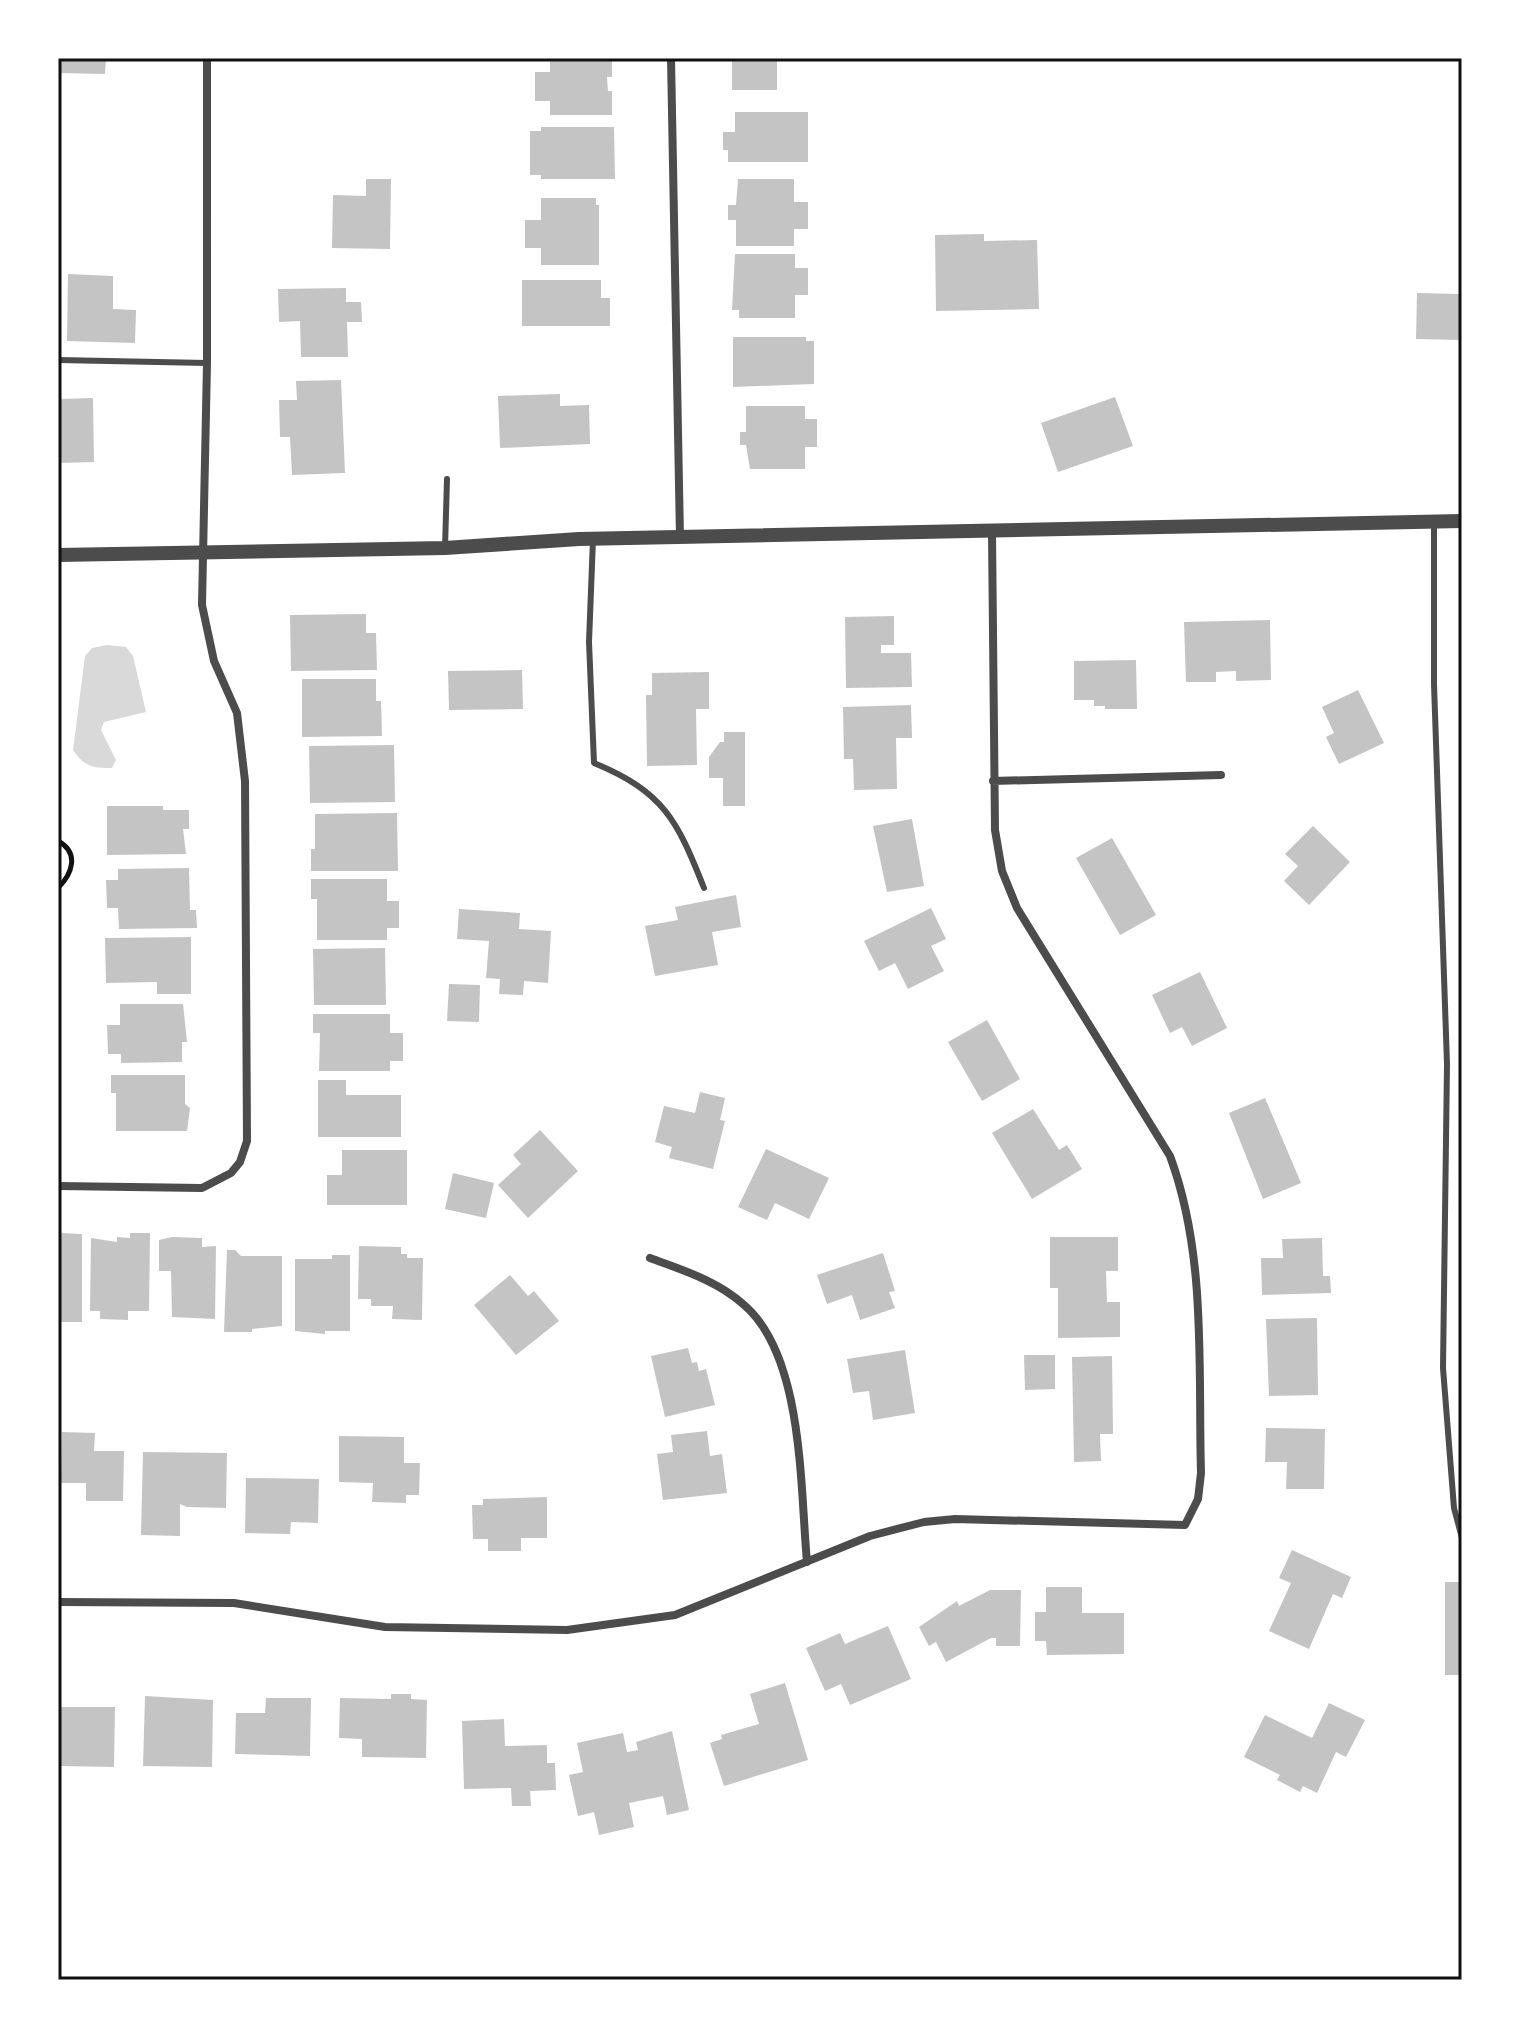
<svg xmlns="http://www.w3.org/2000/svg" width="1520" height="2038" font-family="Ubuntu,sans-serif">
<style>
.water{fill:#d9d9d9}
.building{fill:#c4c4c4}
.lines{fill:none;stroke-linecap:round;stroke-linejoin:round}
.path{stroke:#111;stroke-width:5}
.service{stroke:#4c4c4c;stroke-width:6}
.minor{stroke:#4c4c4c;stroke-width:8}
.tertiary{stroke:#4c4c4c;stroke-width:14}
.neatline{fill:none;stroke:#111;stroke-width:3}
</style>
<rect width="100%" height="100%" fill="#fff"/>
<!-- water -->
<path class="water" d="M107,645L126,647L133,656L146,712L104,722L101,730L116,760L112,768C92,768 85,767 73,750L85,656L92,648Z"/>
<!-- building -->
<path class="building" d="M58,58H106L105,74L58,73Z
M550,58H612V77H607L608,91H612V115H550V101H535V72H550Z
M732,58H777V90H732Z
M735,112H808V162H728V150H723V132H735Z
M541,127H614L615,179H541V175H530V131H541Z
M366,179H391L390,249L332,248L333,195L366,196Z
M738,179H794V202H808V229H794V246H736V220H728V205H736Z
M541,198H596V205H599V265H541V248H525V220H541Z
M984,234V241L1037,240L1039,309L936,311L935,235Z
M735,254H795V268H808V295H795V318H739V310H732Z
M68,274L113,276V309L136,310L135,343L67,341Z
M522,280H601V298H610V326H522Z
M346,288V302H361L362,322H347L348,357H301L300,321L279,322L278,289Z
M1417,293L1462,294V340L1416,339Z
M733,337H806V341H814V384L733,387Z
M341,380L345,473L292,475L290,437H280L279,400H297L296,381Z
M560,394V406L589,405L590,444L500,448L498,396Z
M1115,397L1133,446L1058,472L1041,423Z
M93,398L94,462L58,463L60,399Z
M746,406H805V419H817V447H805V469H750L746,445H740V432H746Z
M366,614V633H376L377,670L291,671L290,615Z
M894,616V645H881V653H911L912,687L846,688L845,617Z
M1270,620L1271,680L1236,681V671L1216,672V682H1186L1184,622Z
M1136,660L1137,709H1105V706H1094V700H1074V661Z
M522,670L523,709L449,710L448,671Z
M709,672V709H696L697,765L647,766L646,695H652V673Z
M302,679H376V701H381L382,736L302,737Z
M1358,690L1384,743L1339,764L1326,737L1334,733L1322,707Z
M911,705L912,738H896L897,789L854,790L853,759H844L843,707Z
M724,732H745V806H723V778H709V757L720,742H724Z
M394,745L395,802L310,803L309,746Z
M107,806H163V810H189V829H183L186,854L107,855Z
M397,813L398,871H311V849H315V814Z
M912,819L924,886L887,892L873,826Z
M1313,826L1350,862L1309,905L1284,881L1298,866L1285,854Z
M1112,838L1156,915L1120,935L1076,858Z
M189,868L190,910H196L197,928L119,929L118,908H107L106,880H118V869Z
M311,879H387V901H399V928H387V940H317V899H311Z
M736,895L741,927L712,932L718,965L655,976L645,926L678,920L675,907Z
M931,908L946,939L931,946L944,971L908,989L895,963L879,971L864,941Z
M459,909L520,913L519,929L551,931L548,983L524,981L523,995L499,994L500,979L486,978L489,941L457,939Z
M191,937V994H157V982L106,983L105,938Z
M385,948L386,1005H314L313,949Z
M1200,972L1227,1028L1192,1046L1182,1027L1170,1033L1152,995Z
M449,984L480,985L479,1022L447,1021Z
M120,1004H183L187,1042H182V1062L121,1063V1054H108L107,1025H120Z
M313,1014H390V1033H403V1061H390V1071H319L320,1033H313Z
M987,1020L1020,1079L982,1101L948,1042Z
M111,1075H185V1104L190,1108L187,1131H116V1093H111Z
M318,1080H346V1095H401V1137H318Z
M700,1092L725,1098L720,1120L725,1121L713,1169L669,1158L672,1147L655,1142L664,1106L695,1113Z
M1265,1098L1301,1183L1263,1199L1229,1113Z
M1033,1109L1059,1150L1067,1145L1082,1169L1032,1199L992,1133Z
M540,1130L578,1171L528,1218L498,1185L521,1164L513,1155Z
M766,1149L829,1178L809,1219L775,1203L767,1220L738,1207Z
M342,1150H407V1205H327V1175H342Z
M453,1173L494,1183L486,1218L445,1209Z
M61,1233L82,1234V1322H58V1235Z
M130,1233H150L149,1311H128V1320L100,1319V1311H90L91,1238L117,1242V1237L130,1238Z
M172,1237L202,1238V1247L216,1246L215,1319L172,1317L171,1271H159V1240Z
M1050,1237H1118V1271H1106L1107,1302H1120V1337L1058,1338V1288H1050Z
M1322,1238L1323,1276H1330L1331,1293L1262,1295L1261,1258H1283L1282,1239Z
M359,1246L401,1247V1254H407V1258H423L422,1320L392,1319L393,1306H371V1299H358Z
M227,1250H235L241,1256H282V1326L252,1329V1332H224Z
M883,1253L895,1291L889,1292L895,1308L860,1320L852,1295L827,1304L817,1275Z
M332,1255H350V1331H325V1334L295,1331V1259H332Z
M510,1275L528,1296L534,1291L559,1321L516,1355L474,1305Z
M1317,1318L1318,1395L1269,1396L1266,1319Z
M688,1348L692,1363L697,1362L699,1371L706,1369L715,1405L665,1417L651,1356Z
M905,1350L915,1413L873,1420L869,1391L853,1393L847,1359Z
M1024,1355H1055V1389L1025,1390Z
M1112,1356L1113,1434H1100L1101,1461L1074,1462L1072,1357Z
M1266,1428L1325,1429L1324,1489H1286L1287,1462H1265Z
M707,1431L710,1456L722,1454L727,1493L663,1500L657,1454L673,1452L671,1435Z
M62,1432L95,1433L94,1451H124L123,1501H86V1483H61Z
M339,1436L404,1437V1463H420L419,1495H406V1503L372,1502L373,1483L339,1482Z
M143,1452L227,1453L226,1508L187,1507L180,1504V1536L141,1535Z
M246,1478L319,1479L318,1523L291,1522L290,1534L245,1533Z
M547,1497V1538H521V1551H488V1539H473L472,1505H483V1499Z
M1292,1550L1351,1577L1342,1598L1333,1594L1309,1649L1269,1631L1291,1583L1279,1578Z
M1445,1582H1462V1675H1445Z
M1046,1587H1082V1613H1124V1654L1047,1655L1046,1641H1035V1612H1046Z
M990,1590H1021L1020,1646H996V1638H991L946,1662L936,1642L929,1646L919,1627L957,1601L959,1606Z
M888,1626L911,1679L850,1705L841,1684L825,1691L806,1648L840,1633L845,1644Z
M785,1683L808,1760L724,1786L710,1743L722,1739L721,1735L759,1724L750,1694Z
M391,1694H411V1699L427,1700L426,1758L362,1757V1739L339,1738L340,1698L391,1699Z
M145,1696L213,1700L212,1767L143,1766Z
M266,1698H311L310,1756L235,1754L236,1713H265Z
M1329,1703L1365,1720L1346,1757L1336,1752L1317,1793L1303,1786L1300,1792L1277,1780L1280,1775L1244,1757L1265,1715L1312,1738Z
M58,1707H115L114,1767L58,1766Z
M504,1719L505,1746L547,1745V1763H555L556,1790L530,1791L531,1806H512L511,1788L464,1789L462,1721Z
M672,1731L689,1810L667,1815L663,1796L629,1803L634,1827L599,1835L594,1812L578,1816L569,1775L583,1772L577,1743L623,1733L627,1752L638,1750L636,1742Z"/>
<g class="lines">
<!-- path -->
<path class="path" d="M58,841C80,853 72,874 58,888
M58,897V903
M58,986V1021"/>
<!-- service -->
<path class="service" d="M58,360L207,363
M1434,521V684L1447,1064L1443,1368L1454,1508L1462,1538
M593,539L589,642L594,763C664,792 677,820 704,888
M445,548L447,479"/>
<!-- minor -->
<path class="minor" d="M671,58L680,538
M993,781L1221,775
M58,1186L202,1188L231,1173L240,1162L247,1141L245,781L237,713L214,661L202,605L207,363V58
M650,1258C682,1270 716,1280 743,1304C804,1355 800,1488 807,1562
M58,1602L234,1603L385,1627L567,1630L675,1615L870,1536L924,1522L955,1519L1185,1525L1198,1499L1201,1473C1198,1368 1207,1256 1170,1156L1017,908L1002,871L995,830L992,533"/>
<!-- tertiary -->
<path class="tertiary" d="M58,555L445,548L579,539L1462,521"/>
</g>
<!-- border -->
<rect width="1520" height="2038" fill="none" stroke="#ffffff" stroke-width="120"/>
<rect x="60" y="60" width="1400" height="1918" class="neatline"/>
</svg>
